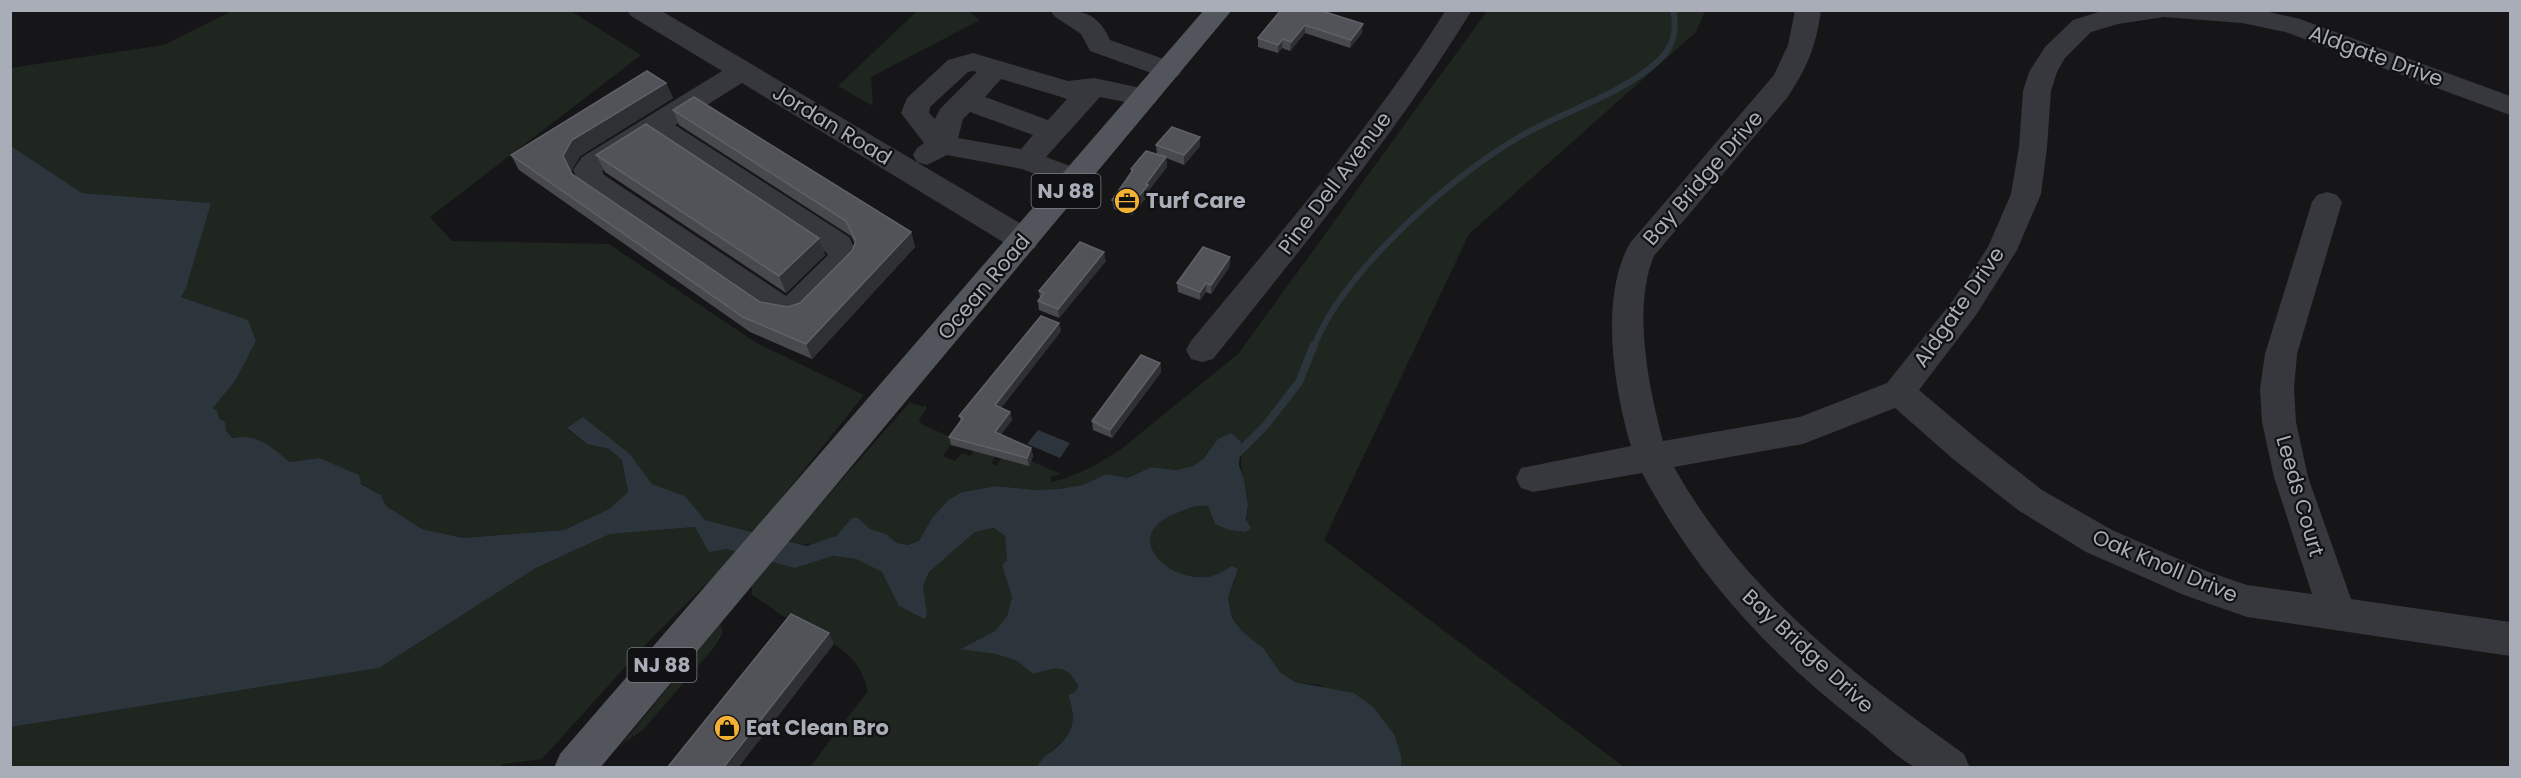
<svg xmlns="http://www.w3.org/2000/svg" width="2521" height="778" font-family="Poppins,sans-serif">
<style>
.green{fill:#1e261f}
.water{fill:#2c353c}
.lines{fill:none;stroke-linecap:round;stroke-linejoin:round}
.stream-far1{stroke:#2c353c;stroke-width:6}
.stream{stroke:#2c353c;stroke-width:8}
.minor{fill:#37383d;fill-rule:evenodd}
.major{fill:#53555c;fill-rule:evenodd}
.wall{fill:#47494d}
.shaded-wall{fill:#2f3033}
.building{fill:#525359;stroke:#5f6168;stroke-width:1.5}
.labels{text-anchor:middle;stroke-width:4.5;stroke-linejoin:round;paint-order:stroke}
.shield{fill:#111113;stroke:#7b7e86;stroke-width:1.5}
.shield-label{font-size:20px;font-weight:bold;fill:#a8adb8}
.street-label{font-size:21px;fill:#a8adb8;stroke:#111113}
.poi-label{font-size:21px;font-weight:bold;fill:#a8adb8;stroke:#111113;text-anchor:start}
</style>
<rect width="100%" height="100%" fill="#161618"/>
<!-- green -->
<path class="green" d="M232,11H571L641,55L430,217L452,241L609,244L755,342L864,395L754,532L705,520L685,496L652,484L630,454L583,418L567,429L587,444L609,449L622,460L628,492L609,509L564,530L463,538L422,529L385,506L381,495L319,458L289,462C271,446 256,433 231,438L217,411L213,408L235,381L248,320L181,297L211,203L82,193L11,146L10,68L164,45Z
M917,11H968L980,20L871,77L873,106L838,86Z
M1487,11H1705L1696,32L1469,234L1324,540L1624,767H1401V756L1320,685L1295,682L1280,672L1264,649L1241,630L1232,618L1228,598L1235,580L1232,566C1225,570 1215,576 1207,577C1164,581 1121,534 1177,513C1188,508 1196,504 1208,506L1215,524L1229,530L1245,532C1246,523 1248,513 1248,503C1247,485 1238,470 1242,452L1208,451L1203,459L1193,466L1177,470L1151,467L1128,478L1106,474L1084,485L1059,489L1035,490L997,486L962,492L948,500L932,518L919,541L908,545L897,543L886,534L869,529L858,518H852C832,542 820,550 788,541L910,402L923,407L926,405V410L919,419L921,424L955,439L943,456L955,461L962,453L970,456L978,444L995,457L991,463L996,466L1007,451L1061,474L1051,477V482L1064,479L1092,467L1120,450L1238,354Z
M695,527L726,549L738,552L646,644L542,759L504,764L497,768H11V727L379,668L536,568L610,534Z
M994,528L1005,536L1007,560L1002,565L1012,597L1007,616L995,631L961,648L996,654L1017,661L1033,674C1055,668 1066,662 1078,686L1075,692L1068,695C1076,717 1075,730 1056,747C1048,755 1042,756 1037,767H810L868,691C857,650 834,645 799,626C783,617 768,605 752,595V586L772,561L795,568L833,556L856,559L882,572L890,587L927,614L923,586L929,572L975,532Z
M720,624L723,632L716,645L643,730L621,745Z"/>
<!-- water -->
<path class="water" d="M11,146L82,193L211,203L186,288L181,297L248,320L256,341L235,381L213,408L217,411L220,419L225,422L226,430L232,438C256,433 271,446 289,462L319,458L359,475L361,484L381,495L386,506L422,529L463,538L564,530L609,509L628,492L622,460L609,449L587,444L567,428L583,417L630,454L652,484L685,496L705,520L807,546L836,536L852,518H858L870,529L886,534L897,543L908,545L919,541L932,518L948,500L962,492L997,486L1035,490L1059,489L1083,485L1106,474L1128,478L1151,467L1177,470L1193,466L1203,459L1218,439L1231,433L1241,442L1239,465L1244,480L1248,504L1246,520L1251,528L1245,532L1229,530L1215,524L1208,506C1196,505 1188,508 1177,513C1121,534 1164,581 1207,577C1215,576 1225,570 1232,566L1238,569L1228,598L1232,618L1241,630L1264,649L1280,672L1295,682L1354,693L1373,707L1394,734L1401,756V768L1037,767C1042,756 1048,755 1057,747C1075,730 1076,717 1068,695L1075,692L1078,686C1066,662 1055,668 1033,674L1017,661L996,654L960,649L995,631L1007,616L1012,597L1002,565L1007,560L1005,536L994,528L975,532L929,572L923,586L927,614L925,619L899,606L882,572L856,559L833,556L795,568L726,549L709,552L695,527L610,534L536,568L379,668L11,727Z
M1038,430L1070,443L1060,458L1027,444Z"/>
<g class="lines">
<!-- stream-far1 -->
<path class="stream-far1" d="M1314,346C1344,271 1451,176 1521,136C1563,112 1622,94 1657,62C1673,48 1678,31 1673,10"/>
<!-- stream -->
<path class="stream" d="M1235,456L1265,426L1299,382L1314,345"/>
<!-- minor -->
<path class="minor" d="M627,10H660L1035,232L1039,240L1035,248L1024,251L1013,248L742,83L675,125L849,237L859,257L855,265L805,316L794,320L768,315L582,188L573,170L582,157L722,71L631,16ZM654,138L826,252L828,255L786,296L604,175L602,171Z
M1050,10C1079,10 1097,10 1110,40L1178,64L1182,70L1178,76L1168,79L1090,51L1081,34L1054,16Z
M1446,10H1472C1396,134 1303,246 1213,359L1202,362L1191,359L1186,350L1191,341C1279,234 1372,128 1446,10Z
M1795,10H1821C1816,47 1807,68 1787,98L1654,256C1632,308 1649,388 1663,441L1800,417L1887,383L1954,299L1988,247L2011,194L2019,147L2023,91L2029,72L2045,47L2073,20L2105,10H2260L2300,19L2510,96V115L2285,32L2242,23L2164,17L2118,24L2091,32L2065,58L2057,72L2051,91L2047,147L2041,194L2017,250L1976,315L1919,390L1977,439L2042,490L2112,530L2206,571L2247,585L2312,594L2274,477L2262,422L2260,389L2265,354L2312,202L2317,195L2327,192L2337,195L2342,202L2297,354L2294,389L2296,422L2308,477L2351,599L2510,622V656L2247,617L2184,595L2086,552L2018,510L1953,459L1895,408L1803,444L1674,467C1742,589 1852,675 1964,754L1970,768C1957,768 1926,771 1915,767C1898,759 1877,737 1861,725C1769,654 1697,576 1642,473L1533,492L1521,488L1516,478L1521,468L1631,446C1614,389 1599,297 1630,243L1774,75L1788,45Z
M973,53L1068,81L1094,78L1155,91L1159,97L1155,103L1145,106L1100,97L1046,157L1086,172L1091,179L1086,186L1076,189L1022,169L947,155L927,165L917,162L913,155L917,148L924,143L901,113L907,98L948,60ZM973,71L977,72L940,109L935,119L929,113L930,107L968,72ZM1001,79L1058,96L1067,99L1048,120L985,97ZM970,112L1033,135L1021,149L958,138L963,119Z"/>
<!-- major -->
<path class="major" d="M1204,10H1232L600,768H554L560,754Z"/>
</g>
<!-- wall -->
<path class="wall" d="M1281,10L1362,33L1350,48L1305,33L1290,51L1282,48L1278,53L1258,47V38Z
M666,83L673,98L580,156L571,171L573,174L760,302L788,307L800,303L852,251L855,244L851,236L679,125L673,110L911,232L915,247L812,359L750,332L519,170L511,155Z
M1200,137V146L1184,165L1166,158L1167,167L1149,190V194L1132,215L1114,209L1112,200L1131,173V169L1157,154L1156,145Z
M596,155L819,238L825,255L786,293L605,172Z
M1106,261L1059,318L1039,310L1038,301L1040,298L1039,291Z
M1230,266L1211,294L1206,292L1200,300L1178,292L1177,283Z
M1061,331L1001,408L1010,412L1012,420L1001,434L1031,448L1033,456L1029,466L951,445L949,437L961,421L959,416Z
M1160,363L1161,372L1112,438L1093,430L1092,421Z"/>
<!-- shaded-wall -->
<path class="shaded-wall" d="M1363,24L1362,33L1350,48L1351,40Z
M1305,25V33L1290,51L1291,42Z
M1283,39L1282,48L1278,53V45Z
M666,83L673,98L580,156L571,171L563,156L572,140Z
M1200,137V146L1184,165V155Z
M1166,157L1167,167L1149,190V194L1132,215L1131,206L1146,184Z
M911,232L915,247L812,359L806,344Z
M819,238L825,255L786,293L779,276Z
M1104,252L1106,261L1059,318L1058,309Z
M1230,257V266L1211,294V285Z
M1206,283V292L1200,300V292Z
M1059,323L1061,331L997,413L995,405Z
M1160,363L1161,372L1112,438L1110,430Z
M1010,412L1012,420L997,440L995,432Z
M1031,448L1033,456L1029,466L1027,458Z
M829,633L834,644L738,768H723Z"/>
<!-- building -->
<path class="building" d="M1281,10H1319L1363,24L1351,40L1305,25L1291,42L1283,39L1278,45L1258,38Z
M647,71L666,83L572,140L563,156L572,174L760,302L788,307L800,303L852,251L856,241L846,221L673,110L694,97L911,232L806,344L743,317L511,155Z
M646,124L819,238L779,276L596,155Z
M1172,127L1200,137L1184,155L1156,145Z
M1146,151L1166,157L1146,184L1148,185L1131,206L1112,200L1133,170L1131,169Z
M1080,242L1104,252L1058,309L1038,301L1044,293L1039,291Z
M1203,247L1230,257L1211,285L1206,283L1200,292L1177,283Z
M1041,316L1059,323L995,405L1010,412L995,432L1031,448L1027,458L949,437L963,418L959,416Z
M1141,355L1160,363L1110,430L1092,421Z
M791,614L829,633L723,768H667Z"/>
<!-- icons -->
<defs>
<g id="office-disc" transform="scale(1.35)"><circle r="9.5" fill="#f2b134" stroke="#111113"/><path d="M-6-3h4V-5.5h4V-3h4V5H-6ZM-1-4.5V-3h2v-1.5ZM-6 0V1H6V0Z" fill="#111"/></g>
<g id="shop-disc" transform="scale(1.35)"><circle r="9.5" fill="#f2b134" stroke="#111113"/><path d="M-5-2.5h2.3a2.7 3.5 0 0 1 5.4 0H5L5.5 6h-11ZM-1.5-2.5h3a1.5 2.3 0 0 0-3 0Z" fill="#111"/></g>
</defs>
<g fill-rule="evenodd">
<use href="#office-disc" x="1127" y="201"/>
<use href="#shop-disc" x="727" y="728"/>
</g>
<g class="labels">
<!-- shield labels -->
<g class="shield">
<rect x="1031.5" y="174" width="69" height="34" rx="4.5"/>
<rect x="627.5" y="648" width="69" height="34" rx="4.5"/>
</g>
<g class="shield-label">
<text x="1066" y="198">NJ 88</text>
<text x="662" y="672">NJ 88</text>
</g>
<!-- street labels -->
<g class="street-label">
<text transform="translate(2376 56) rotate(20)" y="7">Aldgate Drive</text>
<text transform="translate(832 125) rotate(31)" y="7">Jordan Road</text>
<text transform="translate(1703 178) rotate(-49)" y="7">Bay Bridge Drive</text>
<text transform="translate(1335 183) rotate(-53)" y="7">Pine Dell Avenue</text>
<text transform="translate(984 287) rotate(-50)" y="7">Ocean Road</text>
<text transform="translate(1959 307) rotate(-55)" y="7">Aldgate Drive</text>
<text transform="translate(2300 496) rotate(74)" y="7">Leeds Court</text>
<text transform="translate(2165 566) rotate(23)" y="7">Oak Knoll Drive</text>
<text transform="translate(1808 651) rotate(43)" y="7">Bay Bridge Drive</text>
</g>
<!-- poi labels -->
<g class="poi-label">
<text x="1146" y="208">Turf Care</text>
<text x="746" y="735">Eat Clean Bro</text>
</g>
</g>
<!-- border -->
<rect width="2521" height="778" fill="none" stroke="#a8adb8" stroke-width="24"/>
</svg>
